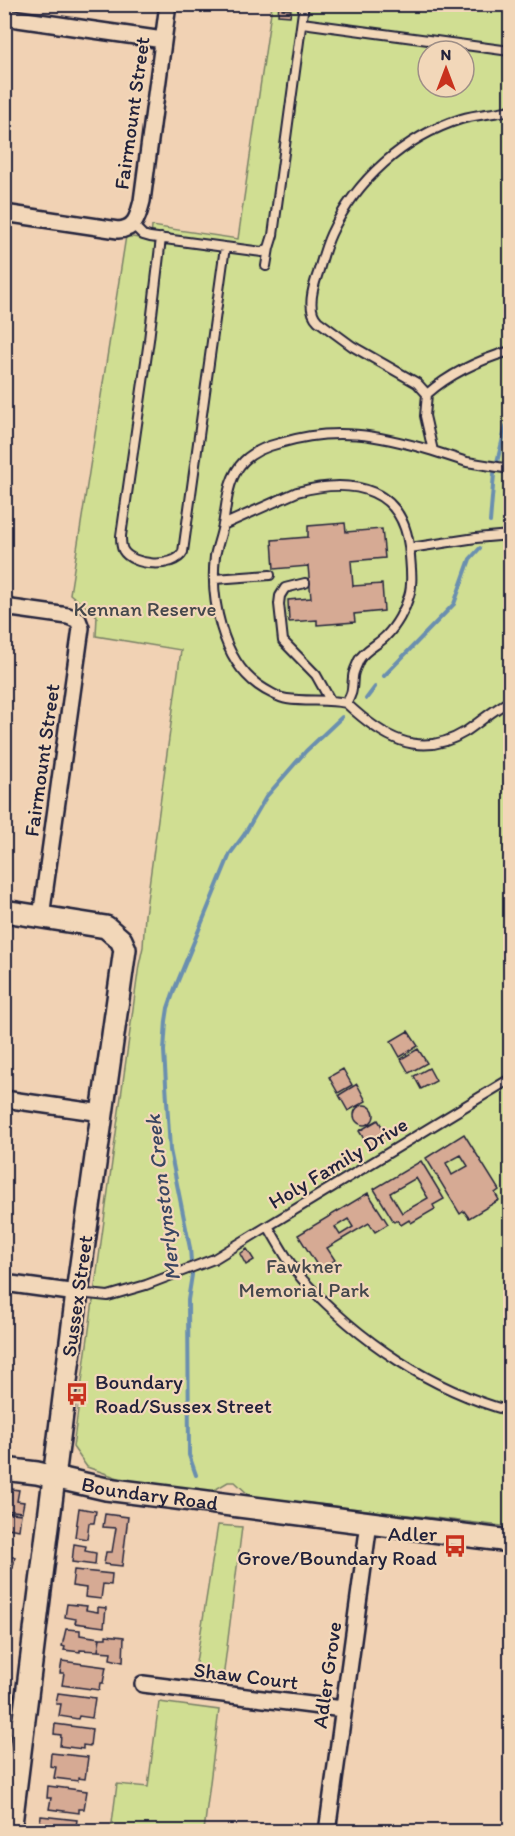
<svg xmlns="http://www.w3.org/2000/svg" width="515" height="1836" font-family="Itim,sans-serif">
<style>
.green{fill:#d0de92;stroke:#798066;stroke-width:1.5;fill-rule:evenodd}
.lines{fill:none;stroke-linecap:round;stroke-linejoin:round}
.stream{stroke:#6b8faf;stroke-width:4}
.building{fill:#d6aa94;stroke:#22223b;stroke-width:1.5;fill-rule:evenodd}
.lane-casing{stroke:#22223b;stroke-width:12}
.street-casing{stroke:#22223b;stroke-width:20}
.secondary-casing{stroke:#22223b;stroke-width:26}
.lane{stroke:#f2d7b9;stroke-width:8}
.street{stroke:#f2d7b9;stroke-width:15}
.secondary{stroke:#f2d7b9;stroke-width:21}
.labels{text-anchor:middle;stroke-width:4.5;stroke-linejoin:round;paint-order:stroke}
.street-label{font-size:21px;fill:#22223b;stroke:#f2d7b9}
.park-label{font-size:21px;fill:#45484c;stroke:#f2d7b9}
.poi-label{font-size:21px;fill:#22223b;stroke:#f2d7b9;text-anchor:start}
.water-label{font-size:22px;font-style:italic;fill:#3a4662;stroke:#f2d7b9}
</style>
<rect width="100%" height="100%" fill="#f1d2b4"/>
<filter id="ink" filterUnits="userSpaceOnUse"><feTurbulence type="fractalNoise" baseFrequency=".0167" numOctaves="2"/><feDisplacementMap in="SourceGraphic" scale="12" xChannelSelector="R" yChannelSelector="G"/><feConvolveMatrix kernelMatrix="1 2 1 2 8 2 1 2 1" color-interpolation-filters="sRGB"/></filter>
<g filter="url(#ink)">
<!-- green -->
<path class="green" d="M272,5H510V1527L250,1496L235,1482H228L211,1492L127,1481L87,1467L73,1447L139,965L143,947L145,915L181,650L96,636L97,616L70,594L126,236L151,240L152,226L238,239ZM428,51H464V87H428Z
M218,1525L242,1527L223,1679L194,1675Z
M159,1702L219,1710L204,1831H111L117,1784L148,1787Z"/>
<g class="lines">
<!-- stream -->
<path class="stream" d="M490,522L494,474L506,426L510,421
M384,676L454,604L470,559L480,548
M366,699L375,687
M196,1475L189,1455L188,1300L192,1275L190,1248L170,1150L164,1051L166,1021L168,1008L175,988L230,854L244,835L266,797L306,751L342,717"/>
</g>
<!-- building -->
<path class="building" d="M279,4H292V7H282V9L291,10L290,16L278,15Z
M345,523L346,532L382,529L385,558L351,561L353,586L382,584L384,611L354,614L355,622L317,625V620L289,622L288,600L311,598L308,566L274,569L272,540L308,537V526Z
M408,1031L418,1046L400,1057L391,1041Z
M418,1049L427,1063L409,1073L401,1059Z
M429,1068L436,1081L421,1089L414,1076Z
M343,1069L352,1085L338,1093L329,1077Z
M357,1084L366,1101L348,1111L339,1095Z
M354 1115a10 10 0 1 1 20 0a10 10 0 1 1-20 0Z
M378,1120L387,1135L369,1147L359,1131Z
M464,1134L499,1190L495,1193L499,1200L469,1218L464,1211L460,1214L426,1158ZM461,1155L468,1166L452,1175L446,1163Z
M421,1161L444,1199L433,1205L435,1209L411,1223L409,1220L401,1225L397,1220L394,1222L374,1189ZM416,1178L428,1198L402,1213L390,1193Z
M368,1193L388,1224L375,1232L369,1223L327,1248L335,1260L320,1270L298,1235ZM348,1219L353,1227L340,1235L335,1227Z
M247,1249L254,1260L246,1265L240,1254Z
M4,1488L19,1490L17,1501L24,1502L22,1512L4,1510Z
M79,1508L96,1511L94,1523H89L87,1539L75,1537Z
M4,1512L21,1514L19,1530L7,1528V1534H4Z
M105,1514L128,1517L122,1566L104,1564L106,1552H112L116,1528L103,1527Z
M4,1544L12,1545L11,1557H15L13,1568L4,1566Z
M74,1544L86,1546L85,1551L96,1553L95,1565L72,1562Z
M74,1570L112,1574L111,1585L103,1584L101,1599L85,1597L86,1588L72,1586Z
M67,1604L87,1606L86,1610L98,1612V1607L106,1608L104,1627L75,1623L76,1619L65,1617Z
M66,1629L80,1630V1635L100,1638L98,1651L80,1650V1652L64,1650L65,1647L62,1646Z
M106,1635L124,1637L123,1662L110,1659L111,1652L98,1651L100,1638H106Z
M62,1661L106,1667L103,1683H100L99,1690L62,1685L64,1673H60Z
M58,1693L95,1698L92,1718L79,1716L78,1719L59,1716L61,1704H56Z
M55,1724L92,1729L90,1746L83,1745V1749L60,1746L61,1735L54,1734Z
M51,1753L88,1757L85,1779L78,1778V1781L54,1778L56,1767L50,1766Z
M48,1786L87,1791L84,1809H79V1813L49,1809L51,1798H47Z
M41,1816L77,1820L75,1832H46V1829H39Z"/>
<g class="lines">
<!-- lane casing -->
<g class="lane-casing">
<path id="lane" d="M302,23L510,51
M510,110C494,114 477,114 461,119C404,137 356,180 331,234C325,247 322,260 318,273C313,287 306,310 318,321L352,346L417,383L427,394L425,416L433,451L467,462L510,469
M133,225L143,235L150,237L262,252L269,248L273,235L304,4
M161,238L149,340L121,536C121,540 121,546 123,550C132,566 174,569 183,552L225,247
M266,266L269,248
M427,394C452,372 479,360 510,351
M223,525L297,492C354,477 406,487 410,556C411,569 413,584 409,596C405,610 396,626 386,636C379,644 364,650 359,660C357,665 353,672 353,677C352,688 353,694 346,703C380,735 418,761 465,732C480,722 494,709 510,701
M410,548L476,538L510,535
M215,579L270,575
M305,583L285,588L280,596L279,604L283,641L316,675L330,700
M346,703C327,699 307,702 287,699C279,698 265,690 258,685C222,659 210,599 215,556C217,546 221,536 223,525C227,503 227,478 244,461C253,452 268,446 280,443C335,426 379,435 433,451
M510,1079L268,1226C279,1245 289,1264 303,1280C359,1341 431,1390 510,1411
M78,1293L108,1296L146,1285L214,1259L268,1226"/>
</g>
<!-- street casing -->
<g class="street-casing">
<path id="street" d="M4,17L163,40
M4,213L118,230C136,229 138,216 142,201L168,4
M4,607L68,616L78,620L81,628L41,917
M4,1099L102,1113
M4,1283L77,1293
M143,1684L343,1709
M4,1725L24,1727
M327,1832L369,1523"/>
</g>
<!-- secondary casing -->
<g class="secondary-casing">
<g id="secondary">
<path d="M4,911L106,927L121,940L125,949L77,1293L10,1832"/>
<path id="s1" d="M4,1469L37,1473L106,1489L510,1541"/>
</g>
</g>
<!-- lane -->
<use href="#lane" class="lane"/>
<!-- street -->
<use href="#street" class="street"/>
<!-- secondary -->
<use href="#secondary" class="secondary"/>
</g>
</g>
<!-- icons -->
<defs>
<g id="bus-bare" transform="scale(1.8)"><path d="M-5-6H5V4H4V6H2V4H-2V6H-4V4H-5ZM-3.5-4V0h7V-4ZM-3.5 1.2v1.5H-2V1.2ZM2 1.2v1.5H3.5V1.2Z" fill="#c8321e" stroke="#f2d7b9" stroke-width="2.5" paint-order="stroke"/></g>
</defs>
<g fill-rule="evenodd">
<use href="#bus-bare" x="77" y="1394"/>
<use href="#bus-bare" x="455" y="1546"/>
</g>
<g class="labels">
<!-- street labels -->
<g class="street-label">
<text transform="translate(132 113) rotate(-82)" y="7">Fairmount Street</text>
<text transform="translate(42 760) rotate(-82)" y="7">Fairmount Street</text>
<text transform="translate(338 1163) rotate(-31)" y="7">Holy Family Drive</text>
<text transform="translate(77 1296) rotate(-82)" y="7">Sussex Street</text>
<text dy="7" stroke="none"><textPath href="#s1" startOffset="148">Boundary Road</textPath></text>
<text transform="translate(327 1675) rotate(-82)" y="7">Adler Grove</text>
<text transform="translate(246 1676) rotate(7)" y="7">Shaw Court</text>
</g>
<!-- park labels -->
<g class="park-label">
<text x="145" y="616">Kennan Reserve</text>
<text x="304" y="1273">Fawkner<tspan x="304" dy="24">Memorial Park</tspan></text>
</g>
<!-- poi labels -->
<g class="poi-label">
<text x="95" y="1389">Boundary<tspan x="95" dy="24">Road/Sussex Street</tspan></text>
<text x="437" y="1541" text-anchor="end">Adler<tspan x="437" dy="24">Grove/Boundary Road</tspan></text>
</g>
<!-- water labels -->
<g class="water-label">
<text transform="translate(162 1198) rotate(-97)" y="8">Merlynston Creek</text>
</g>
</g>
<!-- margin -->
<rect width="515" height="1836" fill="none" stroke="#f2d7b9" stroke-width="24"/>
<rect x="12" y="12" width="491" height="1812" fill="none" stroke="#22223b" stroke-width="2" filter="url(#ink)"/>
<!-- north arrow -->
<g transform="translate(446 69)"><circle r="28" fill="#f2d7b9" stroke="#9f8f87" stroke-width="1.5"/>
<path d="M0-4.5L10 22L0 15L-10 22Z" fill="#c8321e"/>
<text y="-9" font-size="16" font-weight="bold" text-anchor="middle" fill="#22223b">N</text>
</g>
</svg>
